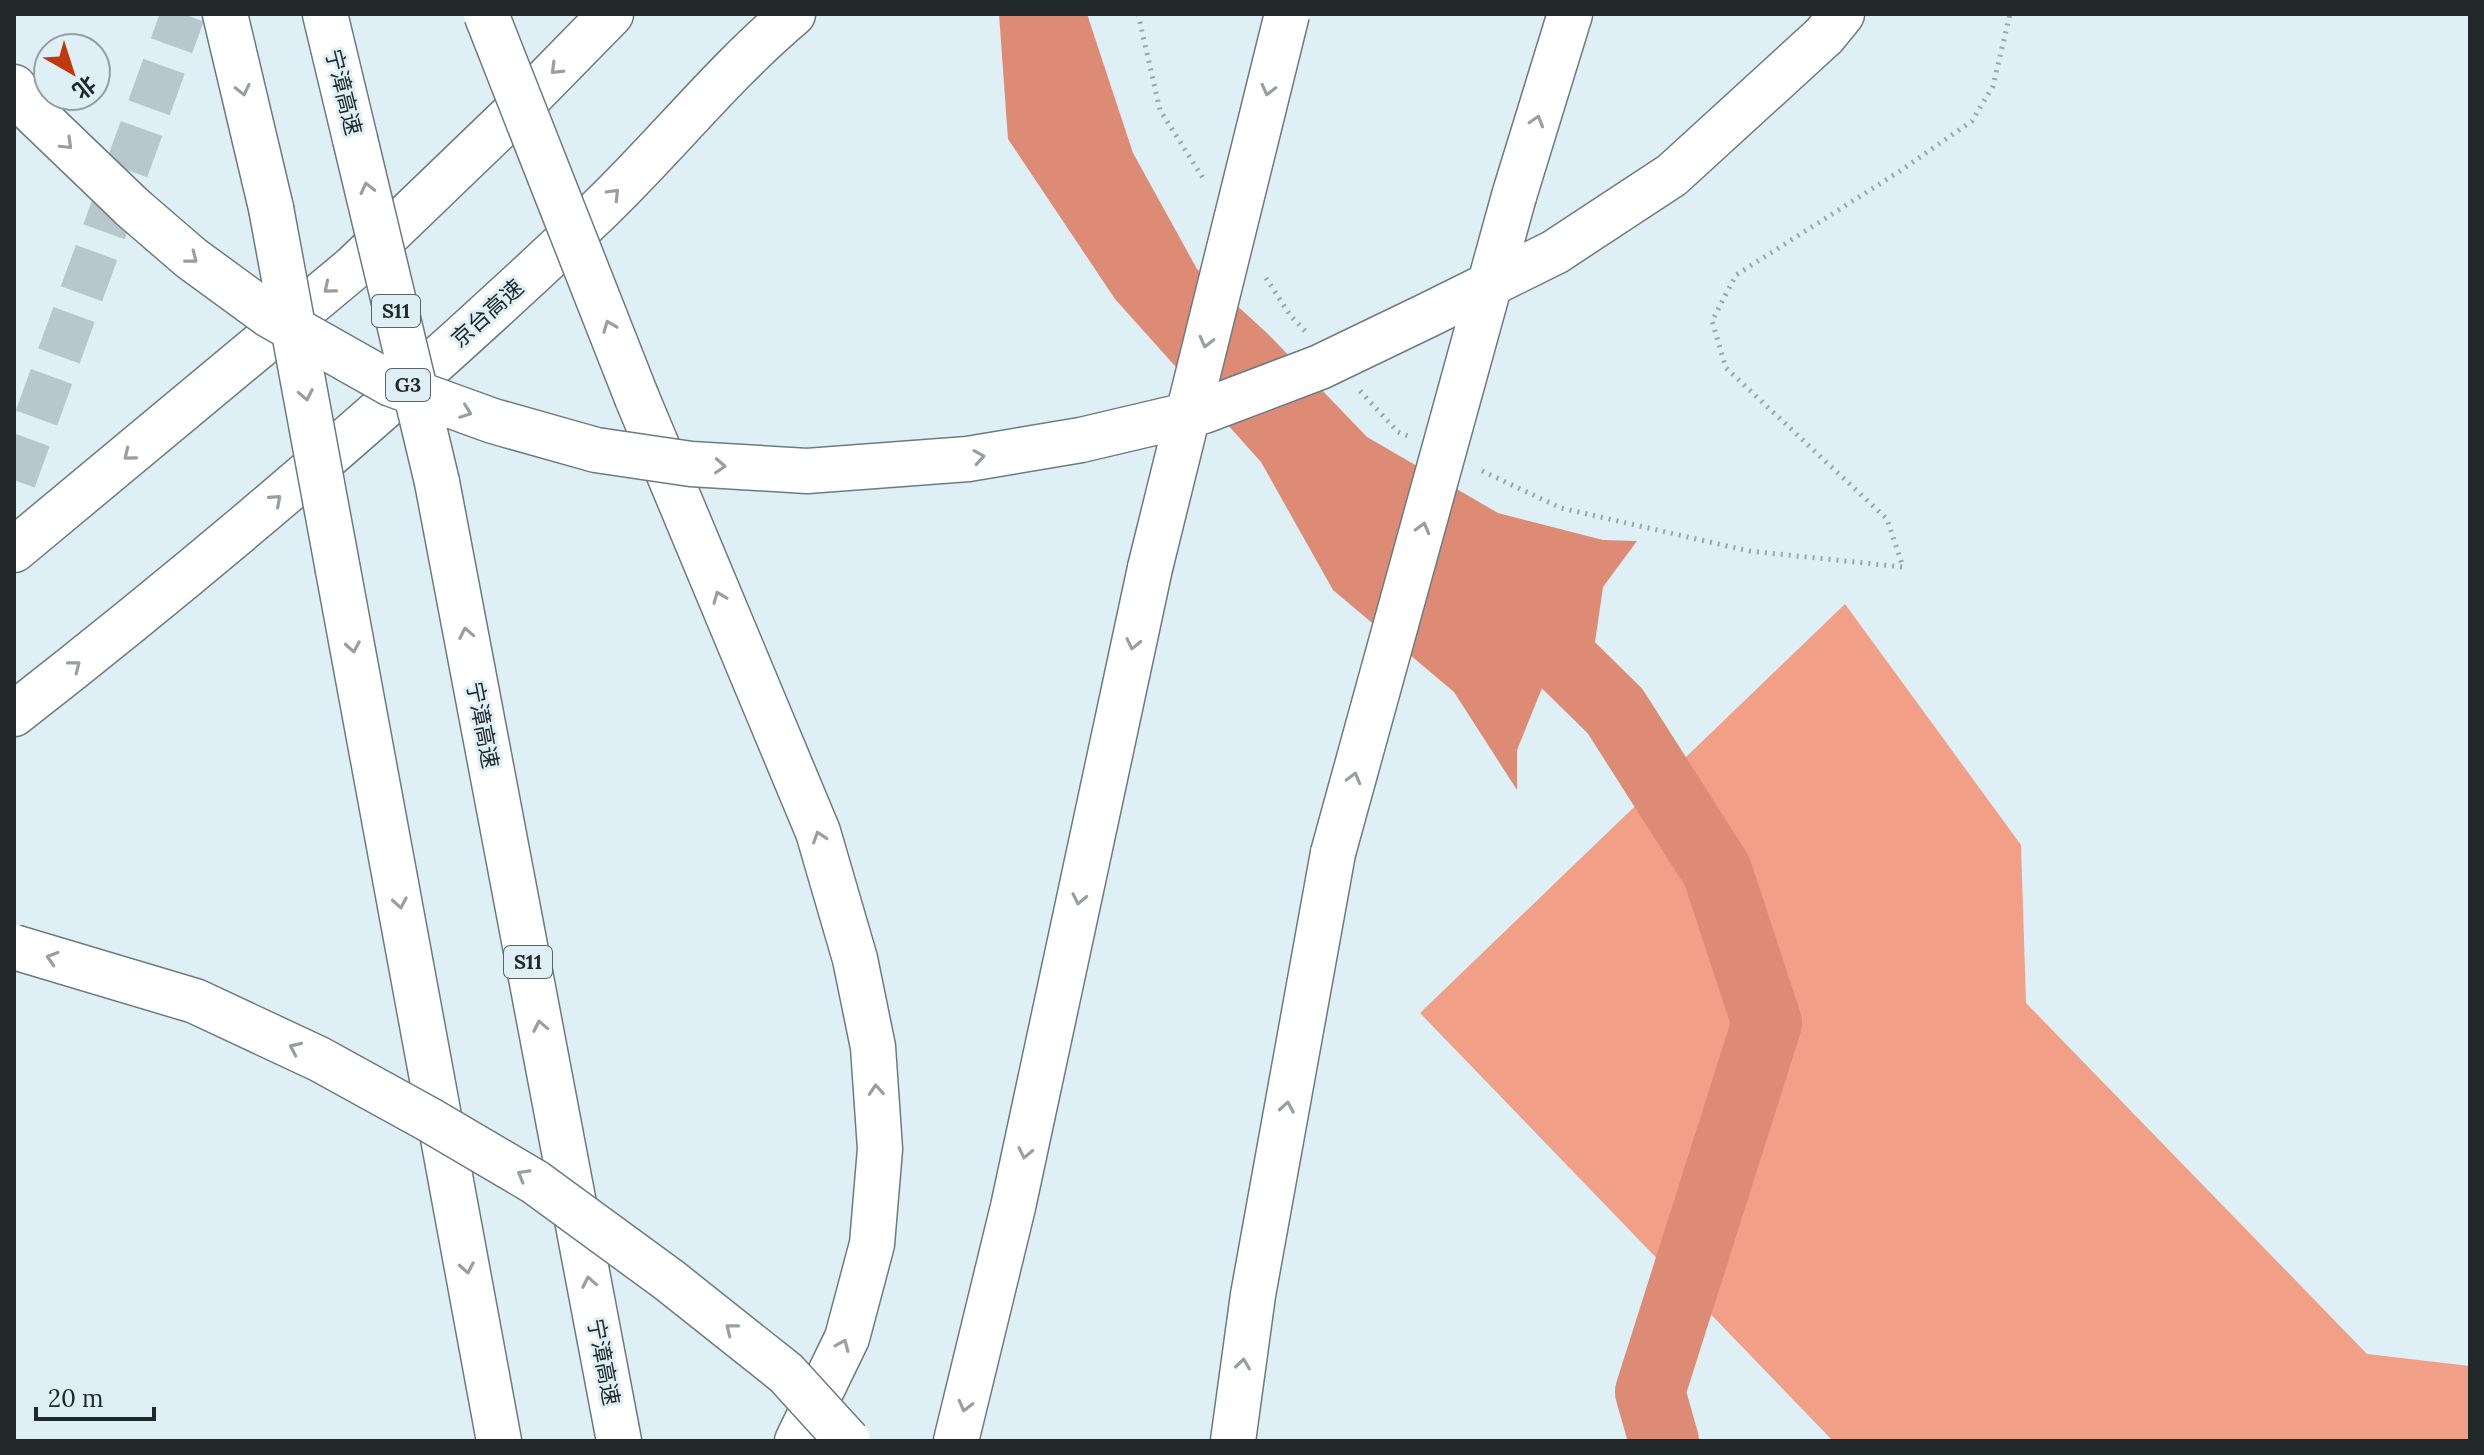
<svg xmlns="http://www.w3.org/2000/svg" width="2484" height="1455" font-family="Lora,'Noto Sans SC',serif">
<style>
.forest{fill:#f29f88}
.water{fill:#dd8b75}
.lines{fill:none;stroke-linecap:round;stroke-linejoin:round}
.river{stroke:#dd8b75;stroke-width:70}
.major-tunnel{stroke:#b8c7cc;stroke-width:44;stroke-dasharray:44 22;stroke-linecap:butt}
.highway-casing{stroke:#6c7b81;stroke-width:47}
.path{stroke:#99a7ab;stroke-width:5;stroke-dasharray:2 6;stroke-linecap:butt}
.highway{stroke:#fff;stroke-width:44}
.highway-bridge-casing{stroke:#6c7b81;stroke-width:47;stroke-linecap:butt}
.highway-bridge{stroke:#fff;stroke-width:44}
.oneway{stroke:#9b9e9f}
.labels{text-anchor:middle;stroke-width:6;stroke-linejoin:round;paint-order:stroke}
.shield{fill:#deeff5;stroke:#5a6467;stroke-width:2}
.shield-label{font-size:20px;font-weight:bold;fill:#21282a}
.street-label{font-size:22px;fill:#21282a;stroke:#deeff5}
</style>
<rect width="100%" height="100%" fill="#deeff5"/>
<!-- forest -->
<path class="forest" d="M1845,604L2021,845L2026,1003L2367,1354L2470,1366V1441H1833L1420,1013Z"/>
<!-- water -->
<path class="water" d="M999,14H1087L1133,153L1197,269L1268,334L1367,437L1498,513L1603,540L1637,541L1603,587L1595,642L1544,683L1517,750V790L1454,692L1333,590L1261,462L1115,299L1008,139Z"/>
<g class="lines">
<!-- river -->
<path class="river" d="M1498,596L1615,711L1717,871L1767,1023L1650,1392L1664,1441"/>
<!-- major-tunnel -->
<path class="major-tunnel" d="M14,480L183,14"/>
<!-- highway casing -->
<g class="highway-casing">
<path id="highway" d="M225,14L271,208
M325,14L355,139
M1824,36L1842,14
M14,87L33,112L133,208
M1514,196L1570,14
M637,398L818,832L855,959L873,1047L880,1149L872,1244L847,1338L797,1441
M437,482L619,1441
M14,550L353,268L511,116L611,14
M338,570L499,1441
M14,714C216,556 411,389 597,212C664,148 722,74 793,14
M956,1441L1013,1207L1150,568
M1233,1441L1253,1295L1333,853"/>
</g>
<!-- path -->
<path class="path" d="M1138,14L1160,110L1203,178
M1266,278L1290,315L1305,331
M1360,391L1398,432L1408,436
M1482,471L1561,508L1749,551L1903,567L1887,519L1726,368L1712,321L1736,275L1900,171L1972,121L1993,86L2010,14"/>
<!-- highway -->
<use href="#highway" class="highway"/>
<!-- highway-bridge casing -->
<g class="highway-bridge-casing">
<path id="highway-bridge" d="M486,14L637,398
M355,139L437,482
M133,208L191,258L269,315L391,384L493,421L596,450L691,464L807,471L968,459L1081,440L1204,411L1320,367L1428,315L1555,252L1672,175L1824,36
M271,208L338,570
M1150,568L1287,14
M1333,853L1514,196
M14,947L195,1001L319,1059L428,1119L535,1182L669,1280L786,1373L848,1441"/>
</g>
<!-- highway-bridge -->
<use href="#highway-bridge" class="highway-bridge"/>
</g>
<!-- one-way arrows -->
<defs><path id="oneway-chevron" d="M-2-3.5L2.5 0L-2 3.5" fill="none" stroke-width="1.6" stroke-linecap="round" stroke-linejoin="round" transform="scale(2)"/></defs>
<g class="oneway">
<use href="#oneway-chevron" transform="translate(556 69) rotate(135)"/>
<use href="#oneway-chevron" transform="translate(243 90) rotate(77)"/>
<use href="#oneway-chevron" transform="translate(1268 90) rotate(104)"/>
<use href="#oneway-chevron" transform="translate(1537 121) rotate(-73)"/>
<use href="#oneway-chevron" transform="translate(67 144) rotate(44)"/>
<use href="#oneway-chevron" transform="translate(367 188) rotate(-103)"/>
<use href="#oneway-chevron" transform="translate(614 194) rotate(-46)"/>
<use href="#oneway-chevron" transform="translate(192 258) rotate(38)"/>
<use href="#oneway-chevron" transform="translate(329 288) rotate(140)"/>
<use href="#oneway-chevron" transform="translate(609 326) rotate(-111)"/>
<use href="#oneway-chevron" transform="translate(1206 342) rotate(104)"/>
<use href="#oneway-chevron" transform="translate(306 395) rotate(79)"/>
<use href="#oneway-chevron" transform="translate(466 412) rotate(20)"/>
<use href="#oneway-chevron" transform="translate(129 455) rotate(141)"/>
<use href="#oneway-chevron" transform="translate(979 457) rotate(-9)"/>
<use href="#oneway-chevron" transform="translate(720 466) rotate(3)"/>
<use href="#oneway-chevron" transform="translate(276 500) rotate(-41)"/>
<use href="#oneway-chevron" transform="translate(1423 528) rotate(-75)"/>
<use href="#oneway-chevron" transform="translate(719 597) rotate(-112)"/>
<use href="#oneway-chevron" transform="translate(466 633) rotate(-101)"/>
<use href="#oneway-chevron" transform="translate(1133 644) rotate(102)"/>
<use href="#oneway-chevron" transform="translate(353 647) rotate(80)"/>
<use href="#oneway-chevron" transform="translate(75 666) rotate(-38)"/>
<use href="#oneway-chevron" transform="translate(1354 778) rotate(-75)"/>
<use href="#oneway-chevron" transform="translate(819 837) rotate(-108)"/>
<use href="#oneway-chevron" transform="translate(1079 899) rotate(102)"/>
<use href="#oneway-chevron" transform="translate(400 903) rotate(80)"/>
<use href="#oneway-chevron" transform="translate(52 958) rotate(-163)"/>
<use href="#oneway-chevron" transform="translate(540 1026) rotate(-101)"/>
<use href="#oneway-chevron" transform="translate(295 1048) rotate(-155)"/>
<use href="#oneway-chevron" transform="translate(876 1090) rotate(-94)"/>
<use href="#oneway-chevron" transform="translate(1287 1107) rotate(-80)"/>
<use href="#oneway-chevron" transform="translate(1025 1153) rotate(102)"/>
<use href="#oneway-chevron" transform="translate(523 1175) rotate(-150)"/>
<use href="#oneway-chevron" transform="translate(467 1268) rotate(80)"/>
<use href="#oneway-chevron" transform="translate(589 1282) rotate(-101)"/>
<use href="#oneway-chevron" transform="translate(731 1329) rotate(-142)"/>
<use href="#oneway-chevron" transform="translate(843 1345) rotate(-67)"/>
<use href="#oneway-chevron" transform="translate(1243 1364) rotate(-82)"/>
<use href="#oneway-chevron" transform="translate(965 1406) rotate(104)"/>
</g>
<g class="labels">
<!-- shield labels -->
<g class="shield">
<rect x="372" y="295" width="48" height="32" rx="6"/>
<rect x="386" y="369" width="44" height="32" rx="6"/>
<rect x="504" y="946" width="48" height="32" rx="6"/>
</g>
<g class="shield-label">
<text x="396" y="318">S11</text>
<text x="408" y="392">G3</text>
<text x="528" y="969">S11</text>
</g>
<!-- street labels -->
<g class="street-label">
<text transform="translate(344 92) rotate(76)" y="8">宁漳高速</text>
<text transform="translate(487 313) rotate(-42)" y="8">京台高速</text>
<text transform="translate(483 725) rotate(79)" y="8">宁漳高速</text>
<text transform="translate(604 1362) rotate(79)" y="8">宁漳高速</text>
</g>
</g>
<!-- border -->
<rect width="2484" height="1455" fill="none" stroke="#21282a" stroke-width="32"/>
<!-- north arrow -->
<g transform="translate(72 72) rotate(141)"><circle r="38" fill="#deeff5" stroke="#929fa4" stroke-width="2"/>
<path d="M0-6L14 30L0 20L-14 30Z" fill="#c1380c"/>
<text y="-12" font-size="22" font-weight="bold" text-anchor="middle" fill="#21282a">北</text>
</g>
<!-- scale -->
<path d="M36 1407v12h118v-12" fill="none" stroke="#21282a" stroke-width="4"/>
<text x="48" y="1407" font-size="24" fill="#21282a" stroke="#deeff5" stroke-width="6" paint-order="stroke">20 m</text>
</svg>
